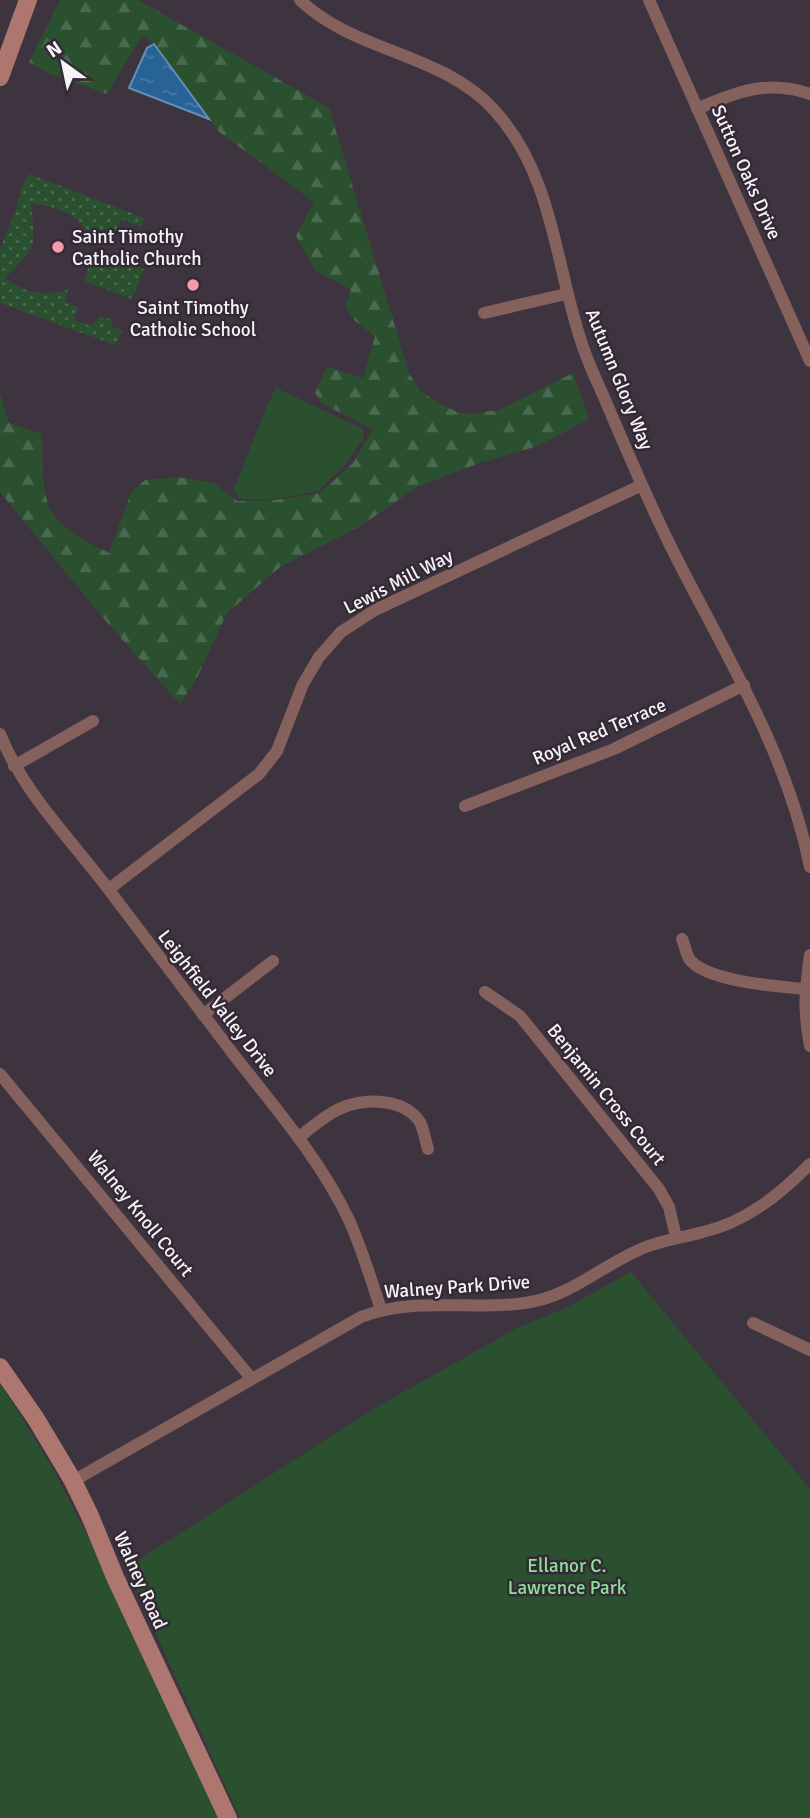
<svg xmlns="http://www.w3.org/2000/svg" width="810" height="1818" font-family="Signika,sans-serif">
<style>
.grass{fill:url(#grass-dots)}
.forest{fill:url(#forest-firs)}
.green{fill:#2b5030}
.water{fill:url(#water-ripples);stroke:#668eb4;stroke-width:2}
.lines{fill:none;stroke-linecap:round;stroke-linejoin:round}
.street{stroke:#84615c;stroke-width:12}
.secondary{stroke:#ad776f;stroke-width:18}
.poi-dot{fill:#f39aab;stroke:#342a35;stroke-width:2.5}
.labels{text-anchor:middle;stroke-width:5;stroke-linejoin:round;paint-order:stroke}
.street-label{font-size:19px;fill:#f8f2f9;stroke:#342a35}
.poi-label{font-size:19px;fill:#f8f2f9;stroke:#342a35;text-anchor:start}
.park-label{font-size:19px;fill:#8ce298;stroke:#342a35}
</style>
<defs>
<pattern id="grass-dots" width="8" height="8" patternUnits="userSpaceOnUse" patternTransform="scale(1.75)"><rect width="8" height="8" fill="#2b5030"/><path d="M2 2h.1M6 6h.1" fill="none" stroke="#4a6a4f" stroke-width="1.8" stroke-linecap="round"/></pattern>
<pattern id="forest-firs" width="22" height="20" patternUnits="userSpaceOnUse" patternTransform="scale(1.75)"><rect width="22" height="20" fill="#2b5030"/><path d="M5 1l3.5 6h-7zM16 11l3.5 6h-7z" fill="#4a6a4f"/></pattern>
<pattern id="water-ripples" width="26" height="14" patternUnits="userSpaceOnUse" patternTransform="scale(1.75)"><rect width="26" height="14" fill="#286397"/><path d="M2 4q2-2 4 0t4 0M15 11q2-2 4 0t4 0" fill="none" stroke="#487aa6"/></pattern>
</defs>
<rect width="100%" height="100%" fill="#3e3440"/>
<!-- grass -->
<path class="grass" d="M29,174L145,218L141,227L120,219L115,234L105,230L101,239C85,234 86,228 75,218C64,209 45,205 31,203C35,249 38,245 5,278C24,293 45,296 68,290L66,303L78,307L74,320L91,326L100,316L112,320L111,326L122,331L115,345L0,303V249L16,209L23,184Z
M94,252L144,269L132,299L84,281Z"/>
<!-- forest -->
<path class="forest" d="M60,0H138L329,108L409,373L420,391L442,405L460,413H476L499,410L573,373L589,419L538,446L477,464L417,487L359,527L280,567L227,613L196,680L180,704L104,619L0,492V393L9,423L42,434C42,455 41,491 51,511C61,529 91,544 109,553L131,493L145,480L178,477L214,483L237,501L275,500L320,493L353,463L373,429L323,404L315,393L327,367L363,378L375,336L355,321L345,307L351,290L315,270L296,236L314,202L219,132L154,44L142,36L107,94L51,74L29,62Z"/>
<!-- green -->
<path class="green" d="M276,388L363,429L364,438L344,466L318,491L275,499H239L234,489L266,408Z
M631,1272L810,1489V1818H240L126,1568L375,1408L517,1328L566,1308Z
M0,1382L54,1471L98,1556L221,1818H0Z"/>
<!-- water -->
<path class="water" d="M154,44L209,119L129,88L147,48Z"/>
<g class="lines">
<!-- street -->
<path class="street" d="M300,0C355,53 444,53 495,111C553,175 555,263 581,341C588,364 600,387 609,409C629,456 649,503 672,549C724,653 787,751 810,867
M649,0L810,361
M697,109C735,92 769,79 810,94
M484,313L566,294
M0,734C24,794 71,839 109,890C152,946 194,1003 237,1059C277,1110 321,1161 349,1220C362,1249 371,1279 381,1310
M14,766L93,721
M465,806L614,749L744,685
M109,889L259,774L277,751L303,684L319,657L341,632L375,610L642,485
M682,939C685,945 686,955 690,960C709,982 777,986 804,989
M810,955C805,992 803,1009 810,1046
M485,992L520,1016L659,1189L669,1207L676,1237
M203,1015L273,961
M0,1074L251,1378
M298,1138C311,1128 324,1116 339,1109C363,1098 403,1097 420,1122C424,1130 425,1140 428,1149
M753,1323L810,1350
M73,1481L361,1317C413,1296 471,1311 525,1303C570,1297 601,1266 641,1249C661,1240 682,1238 703,1232C746,1222 779,1195 810,1164"/>
<!-- secondary -->
<path class="secondary" d="M0,77L28,0
M0,1367L36,1419L73,1481L90,1516L115,1577L228,1818"/>
</g>
<!-- markers -->
<g class="poi-dot">
<circle cx="58" cy="247" r="7"/>
<circle cx="193" cy="285" r="7"/>
</g>
<g class="labels">
<!-- street labels -->
<g class="street-label">
<text transform="translate(747 172) rotate(66)" y="7">Sutton Oaks Drive</text>
<text transform="translate(620 379) rotate(68)" y="7">Autumn Glory Way</text>
<text transform="translate(398 581) rotate(-27)" y="7">Lewis Mill Way</text>
<text transform="translate(599 731) rotate(-23)" y="7">Royal Red Terrace</text>
<text transform="translate(218 1003) rotate(52)" y="7">Leighfield Valley Drive</text>
<text transform="translate(607 1094) rotate(51)" y="7">Benjamin Cross Court</text>
<text transform="translate(141 1213) rotate(51)" y="7">Walney Knoll Court</text>
<text transform="translate(457 1286) rotate(-4)" y="7">Walney Park Drive</text>
<text transform="translate(141 1580) rotate(66)" y="7">Walney Road</text>
</g>
<!-- poi labels -->
<g class="poi-label">
<text x="72" y="243">Saint Timothy<tspan x="72" dy="22">Catholic Church</tspan></text>
<text x="193" y="314" text-anchor="middle">Saint Timothy<tspan x="193" dy="22">Catholic School</tspan></text>
</g>
<!-- park labels -->
<g class="park-label">
<text x="567" y="1572">Ellanor C.<tspan x="567" dy="22">Lawrence Park</tspan></text>
</g>
</g>
<!-- north arrow -->
<g transform="translate(63 63) rotate(327)" stroke="#342a35" stroke-width="5" paint-order="stroke">
<path d="M0-5L12 26L0 18L-12 26Z" fill="#f8f2f9"/>
<text y="-10" font-size="19" font-weight="bold" text-anchor="middle" fill="#f8f2f9">N</text>
</g>
</svg>
